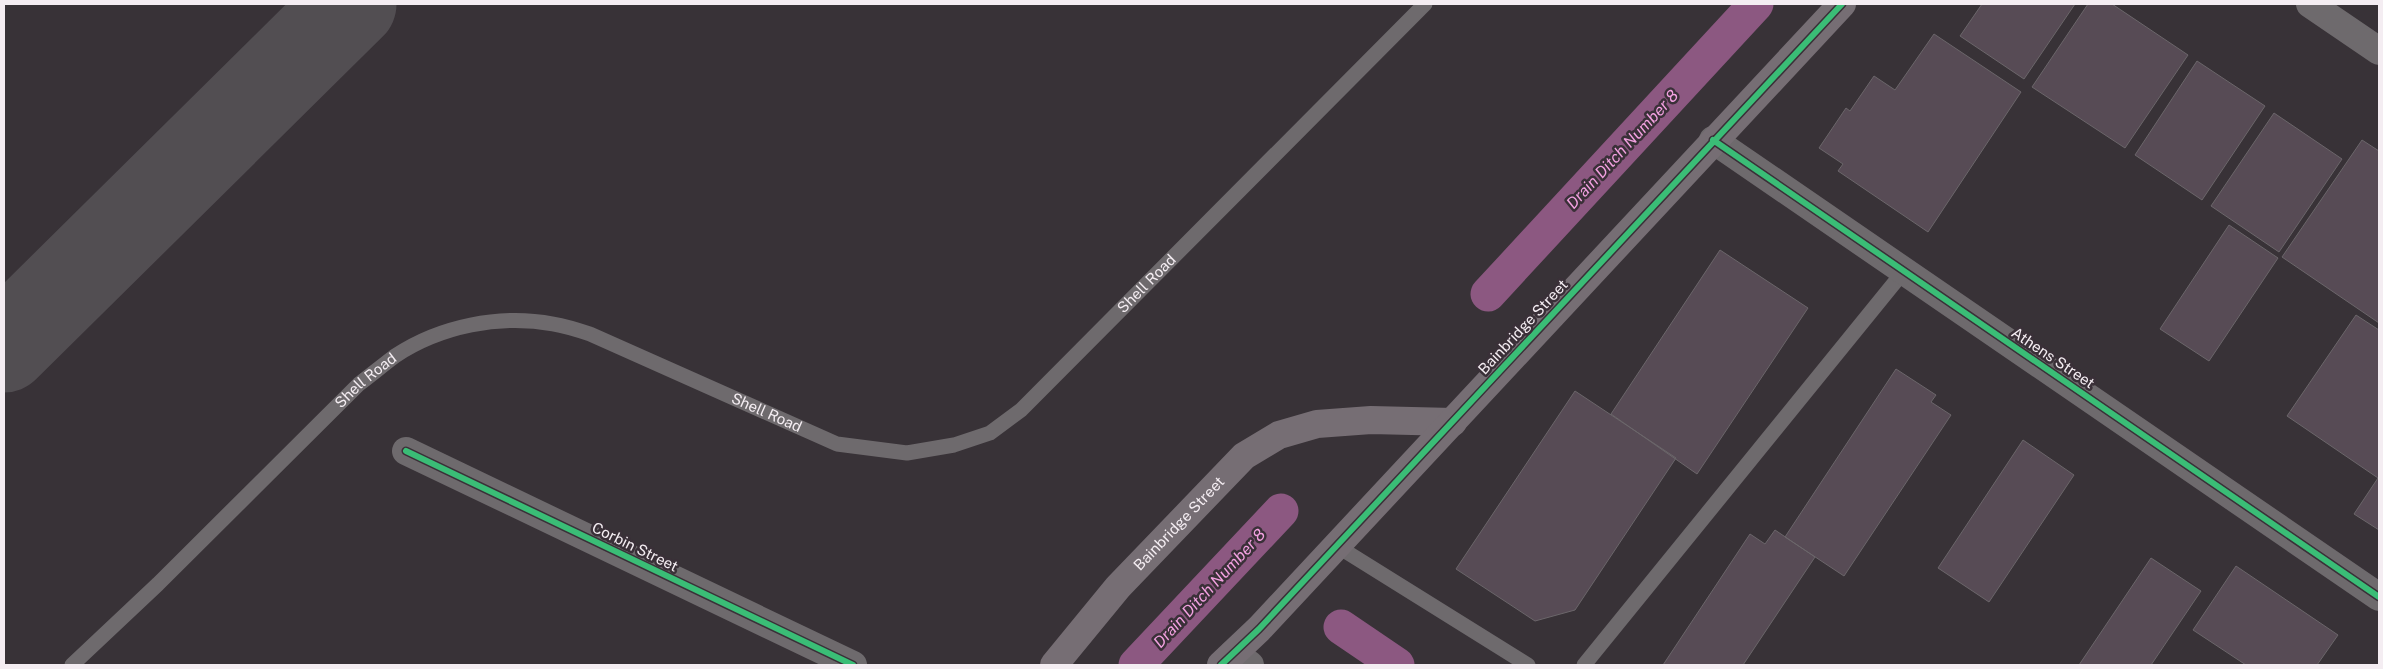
<svg xmlns="http://www.w3.org/2000/svg" width="2383" height="669" font-family="'Public Sans',sans-serif">
<style>
.lines{fill:none;stroke-linecap:round;stroke-linejoin:round}
.canal{stroke:#8c5881;stroke-width:35}
.taxiway{stroke:#524e52;stroke-width:91}
.building{fill:#574b55;stroke:#6b666a}
.lane{stroke:#6e6a6d;stroke-width:15}
.street{stroke:#6e6a6d;stroke-width:28}
.secondary{stroke:#766e74;stroke-width:28}
.cycleway-casing{stroke:#3a3038;stroke-width:9}
.cycleway{stroke:#3abd76;stroke-width:6}
.labels{text-anchor:middle;stroke-width:5;stroke-linejoin:round;paint-order:stroke}
.street-label{font-size:15px;fill:#f4edf2;stroke:#3a3038}
.water-label{font-size:16px;font-style:italic;fill:#f3a1e1;stroke:#3a3038}
</style>
<rect width="100%" height="100%" fill="#383237"/>
<g class="lines">
<!-- canal -->
<path class="canal" d="M1488,294L1756,4
M1341,627L1397,665
M1136,665L1281,511"/>
<!-- taxiway -->
<path class="taxiway" d="M4,347L351,4"/>
</g>
<!-- building -->
<path class="building" d="M1982,4H2075L2024,79L1960,36Z
M2088,4H2112L2188,55L2125,148L2032,87Z
M1934,34L2021,92L1928,232L1838,171L1843,164L1819,148L1846,108L1850,111L1874,76L1895,90Z
M2197,61L2265,106L2202,200L2135,155Z
M2274,113L2342,159L2279,252L2211,206Z
M2362,140L2379,151V323L2282,257Z
M2229,225L2278,258L2209,361L2160,329Z
M1720,250L1808,308L1697,474L1611,414Z
M2356,315L2379,330V530L2354,514L2378,478L2287,416Z
M1896,369L1936,395L1931,402L1951,415L1844,576L1785,537Z
M1575,391L1676,458L1575,610L1535,621L1456,569Z
M2023,440L2074,475L1989,602L1938,568Z
M1775,530L1815,557L1743,665H1663L1750,534L1765,544Z
M2151,558L2201,591L2151,665H2079Z
M2236,566L2338,635L2317,665H2246L2193,630Z"/>
<g class="lines">
<!-- lane -->
<g class="lane">
<path d="M1337,546L1528,665"/>
<path id="s1" d="M72,665L158,584L359,384C371,375 383,365 395,356C440,326 500,314 553,324C565,326 578,330 590,334L837,444L907,453L954,445L990,433L1021,410L1425,4"/>
<path d="M1584,665L1904,271"/>
</g>
<!-- street -->
<path class="street" d="M2310,4L2379,51
M1713,140L2379,597
M406,451L853,665
M1234,653L1250,665"/>
<!-- secondary -->
<g class="secondary">
<path id="s2" d="M1054,665L1118,587L1244,456L1279,435L1317,424L1371,420L1453,422"/>
<path d="M1221,665L1259,629L1842,4"/>
</g>
<!-- cycleway casing -->
<g class="cycleway-casing">
<path id="cycleway" d="M1713,140L2379,597
M406,451L853,665
M1221,665L1259,629L1842,4"/>
</g>
<!-- cycleway -->
<use href="#cycleway" class="cycleway"/>
</g>
<g class="labels">
<!-- street labels -->
<g class="street-label">
<text dy="5" stroke="none"><textPath href="#s1" startOffset="1294">Shell Road</textPath></text>
<text transform="translate(1523 327) rotate(-47)" y="5">Bainbridge Street</text>
<text transform="translate(2053 358) rotate(34)" y="5">Athens Street</text>
<text dy="5" stroke="none"><textPath href="#s1" startOffset="409">Shell Road</textPath></text>
<text dy="5" stroke="none"><textPath href="#s1" startOffset="844">Shell Road</textPath></text>
<text dy="5" stroke="none"><textPath href="#s2" startOffset="189">Bainbridge Street</textPath></text>
<text transform="translate(635 547) rotate(26)" y="5">Corbin Street</text>
</g>
<!-- water labels -->
<g class="water-label">
<text transform="translate(1622 149) rotate(-47)" y="6">Drain Ditch Number 8</text>
<text transform="translate(1209 588) rotate(-47)" y="6">Drain Ditch Number 8</text>
</g>
</g>
<!-- border -->
<rect width="2383" height="669" fill="none" stroke="#f4edf2" stroke-width="10"/>
</svg>
